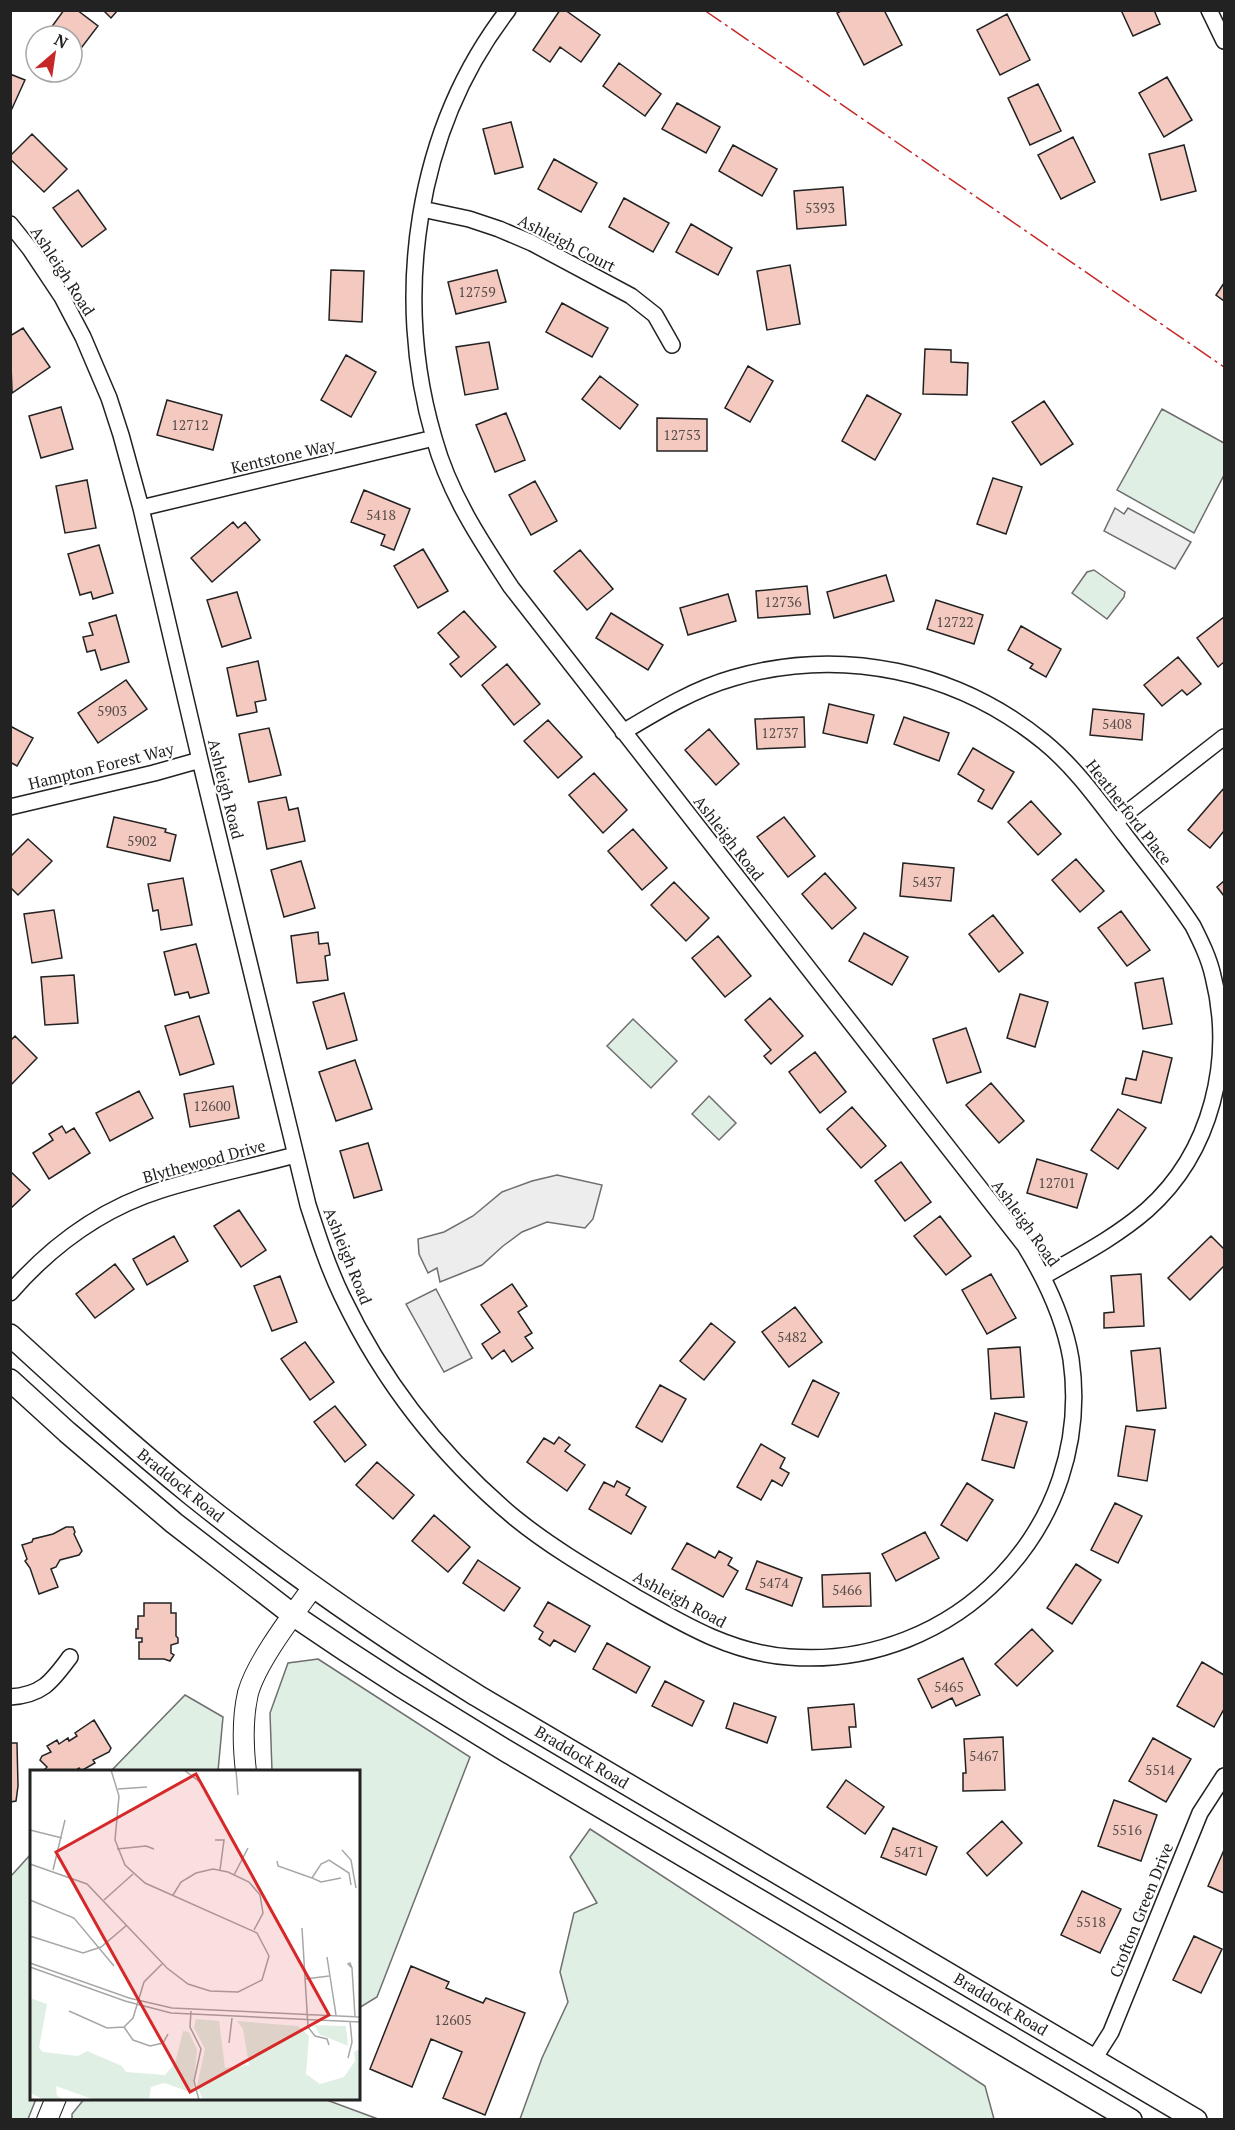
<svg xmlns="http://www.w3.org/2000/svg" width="1235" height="2130" font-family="'PT Serif',serif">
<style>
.green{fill:#e0efe3;stroke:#6f6f6f;stroke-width:1.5}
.parking{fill:#ededed;stroke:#6f6f6f;stroke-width:1.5}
.building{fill:#f3c9c0;stroke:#222;stroke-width:1.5}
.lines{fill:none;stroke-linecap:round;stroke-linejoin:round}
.minor-casing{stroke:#222;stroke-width:18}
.tertiary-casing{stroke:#222;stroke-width:22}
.secondary-casing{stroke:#222;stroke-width:24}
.minor{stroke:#fff;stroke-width:15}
.tertiary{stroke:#fff;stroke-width:20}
.secondary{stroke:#fff;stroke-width:21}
.power{stroke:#c62828;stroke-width:1.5;stroke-dasharray:21 4.5 3 4.5;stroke-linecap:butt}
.labels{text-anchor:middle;stroke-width:4.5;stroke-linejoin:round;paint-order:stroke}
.number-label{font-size:14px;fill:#564c4a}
.street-label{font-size:16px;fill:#222;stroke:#fff}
.inset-road{fill:none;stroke:#a7a7a7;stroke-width:1.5}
.view{fill:#d62828;fill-opacity:0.15;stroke:#d62828;stroke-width:3}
.inset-edge{fill:none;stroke:#222;stroke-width:3}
</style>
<rect width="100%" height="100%" fill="#fff"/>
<!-- green -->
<path class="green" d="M1162,409L1224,443V475L1194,533L1117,490Z
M1094,570L1125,592L1124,597L1107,619L1072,593L1087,572Z
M633,1019L677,1061L651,1088L607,1046Z
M709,1096L736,1123L719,1140L692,1114Z
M318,1659L470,1757L377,1997L359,2008L358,1772L272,1771L270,1713L288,1663Z
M185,1695L223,1717L218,1771H111Z
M590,1829L985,2086L994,2119H520L542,2058L568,2002L560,1972L574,1913L597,1903L570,1857Z
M31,1854L32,2098L36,2099L28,2119H11V1876Z
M85,2098L324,2099L378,2119H72V2114Z"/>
<!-- parking -->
<path class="parking" d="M1115,508L1124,514L1128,508L1191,542L1175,569L1104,531Z
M557,1175L602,1185L593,1219L585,1228L547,1222L522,1232L503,1246L482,1265L460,1274L440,1282L437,1268L428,1273L419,1254L418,1239L444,1232L473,1216L502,1192L532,1181Z
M436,1289L472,1358L444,1372L406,1304Z"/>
<!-- building -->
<path class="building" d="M64,10H77L98,26L72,60V36H45Z
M103,10H118L111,18Z
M560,10H565L600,35L581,62L560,47L550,62L533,50Z
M843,10H884L902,45L864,65L837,13Z
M1121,10H1154L1160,24L1133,36Z
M1007,14L1030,60L1000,75L977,30Z
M619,63L661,94L645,116L603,86Z
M10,74L25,80L10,113Z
M1167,77L1192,120L1164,137L1139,93Z
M1038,84L1061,131L1030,145L1008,98Z
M677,103L720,127L706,153L662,129Z
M511,122L523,167L495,174L483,129Z
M32,134L67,169L44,192L10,159V156Z
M1073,137L1095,182L1061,199L1038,155Z
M733,145L777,169L762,196L719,171Z
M1184,145L1196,191L1161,200L1149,154Z
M554,159L597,183L581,212L538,189Z
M843,187L846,225L797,229L794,191Z
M78,190L106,229L82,247L53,208Z
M624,198L669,223L653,252L609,227Z
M691,224L732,248L718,275L676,252Z
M790,265L800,324L767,330L757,271Z
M331,270L364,271L362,322L329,320Z
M497,270L506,302L456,314L448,282Z
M1224,283V301L1216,295Z
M562,303L608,328L592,357L546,332Z
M23,328L50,367L12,393L10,336Z
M489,342L498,389L465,395L456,347Z
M925,349L951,350V362L968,363L967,395L923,394Z
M346,355L376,372L351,417L321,400Z
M748,366L773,381L750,422L725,408Z
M600,376L638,405L620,429L582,399Z
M867,395L901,414L875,460L842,441Z
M167,400L222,415L213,450L157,435Z
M1044,401L1073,444L1041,465L1012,422Z
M61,407L73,449L41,458L29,416Z
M506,413L525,460L495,472L476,425Z
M657,418L707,419V451H657Z
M993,478L1022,487L1006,534L977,524Z
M87,480L96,528L65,533L56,486Z
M535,481L557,521L531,535L509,495Z
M364,490L410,509L394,550L381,545L385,535L351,522Z
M233,522L238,528L245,522L260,540L212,582L191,558Z
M99,545L113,593L93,599L91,592L80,595L68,554Z
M423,549L448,591L418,608L394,566Z
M580,550L613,589L587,610L554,571Z
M886,575L894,601L834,618L827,592Z
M807,586L810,614L758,618L756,591Z
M237,592L251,638L222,647L207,600Z
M728,594L736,621L688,635L680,608Z
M936,600L983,615L974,644L927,629Z
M464,611L496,647L461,677L450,664L459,657L438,633Z
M611,613L663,645L648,670L596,638Z
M116,615L129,662L101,670L95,650L87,652L83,637L93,635L89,623Z
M1224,617V662L1218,667L1197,638Z
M1021,626L1061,649L1046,677L1030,668L1033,664L1008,650Z
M1178,657L1201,684L1187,695L1182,690L1162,706L1144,685Z
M258,661L266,700L255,702L257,712L237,716L227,668Z
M507,664L540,704L514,725L482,685Z
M126,680L147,709L98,743L78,713Z
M829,704L874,715L867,743L823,733Z
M1093,709L1144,714L1142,740L1090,735Z
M804,717L805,747L757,749L755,719Z
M904,717L949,733L939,761L894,744Z
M548,720L582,757L558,778L524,741Z
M10,726L33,738L17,766L10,762Z
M269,728L281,775L249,782L239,734Z
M709,729L739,764L716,785L685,750Z
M973,748L1014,772L992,809L978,801L984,790L958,774Z
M594,773L627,810L603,833L569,795Z
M1224,788V831L1210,848L1188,830Z
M286,797L289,810L298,808L305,841L267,849L258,802Z
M1031,801L1061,834L1038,855L1008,822Z
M114,817L166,829L165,832L176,835L170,861L107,847Z
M784,817L815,856L788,877L757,837Z
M633,829L667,868L642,890L608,851Z
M28,839L52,861L18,895L10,887V857Z
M1076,859L1104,891L1080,912L1052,880Z
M301,861L315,908L284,917L271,870Z
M903,863L954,868L951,901L900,896Z
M825,873L856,908L832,929L802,894Z
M183,878L192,925L161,930L158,910L153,911L148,884Z
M1224,881V896L1217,887Z
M674,882L709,918L686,941L651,905Z
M54,910L62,958L32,963L24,914Z
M1121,911L1150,950L1127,966L1098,928Z
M993,915L1023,953L999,972L969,934Z
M318,932L319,944L328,943L330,955L325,956L328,980L297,983L291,936Z
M864,933L908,957L892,985L849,961Z
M718,936L751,976L725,997L692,958Z
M196,944L209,993L190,998L188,992L175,995L164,952Z
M74,975L78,1023L45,1025L41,977Z
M1163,978L1172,1024L1143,1029L1135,983Z
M344,993L357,1040L327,1049L313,1002Z
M1020,994L1048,1002L1035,1047L1007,1038Z
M770,998L803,1036L771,1064L764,1056L771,1050L745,1020Z
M199,1016L214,1064L180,1075L165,1026Z
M966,1028L981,1072L947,1083L933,1039Z
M15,1036L37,1058L10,1086V1041Z
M1143,1051L1172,1058L1161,1103L1122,1094L1126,1078L1136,1080Z
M815,1052L846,1092L820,1113L789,1072Z
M355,1060L372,1109L336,1121L319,1072Z
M991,1083L1024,1121L999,1143L966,1105Z
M233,1086L239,1118L190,1127L184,1094Z
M139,1091L153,1118L110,1141L96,1113Z
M852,1107L886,1146L861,1168L827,1129Z
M1118,1109L1146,1128L1118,1169L1091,1150Z
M62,1126L66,1133L74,1128L90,1153L49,1179L33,1153L53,1140L49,1134Z
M368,1143L382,1190L354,1198L340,1151Z
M1037,1159L1087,1174L1077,1208L1027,1193Z
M901,1162L931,1202L905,1221L875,1181Z
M10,1171L30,1190L10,1209Z
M239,1210L266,1250L241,1267L214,1226Z
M940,1216L971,1256L946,1275L914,1236Z
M174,1236L188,1261L147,1285L133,1259Z
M1211,1236L1224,1249V1266L1190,1300L1168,1278Z
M115,1264L134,1289L95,1318L76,1294Z
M991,1274L1016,1318L987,1334L962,1290Z
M1141,1274L1144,1326L1104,1328V1313L1114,1312L1111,1276Z
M280,1276L297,1322L272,1331L254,1286Z
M512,1284L527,1306L518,1312L532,1333L525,1337L533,1348L512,1362L504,1350L492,1359L482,1344L500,1332L481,1305Z
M795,1307L822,1342L789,1367L762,1332Z
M711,1323L735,1342L704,1380L680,1361Z
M305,1342L334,1382L310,1400L281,1359Z
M1020,1347L1024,1397L991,1399L988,1349Z
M1160,1348L1166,1408L1137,1411L1131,1351Z
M813,1380L839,1393L818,1437L792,1424Z
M660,1385L686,1399L662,1442L636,1427Z
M335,1406L366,1445L345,1462L314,1422Z
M995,1413L1027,1422L1014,1468L982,1460Z
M1126,1426L1155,1430L1147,1481L1118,1476Z
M559,1437L570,1445L565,1451L585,1465L567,1491L527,1462L544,1438L554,1444Z
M761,1444L785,1458L780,1468L789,1473L782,1486L772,1480L761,1500L737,1487Z
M377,1462L414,1495L393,1519L356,1485Z
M617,1481L630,1488L626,1495L646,1507L631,1534L589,1509L604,1482L614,1487Z
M967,1483L993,1500L967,1541L941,1525Z
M1115,1503L1142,1516L1118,1563L1091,1550Z
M434,1515L470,1547L448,1572L412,1541Z
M66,1527H73L75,1532L74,1534L82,1551L79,1555L60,1560L56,1567L51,1569L58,1587L39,1594L30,1568L25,1561L27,1559L22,1545L32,1542L33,1539L53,1534Z
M925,1532L939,1558L896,1581L882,1554Z
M687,1543L715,1558L719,1551L732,1558L728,1565L738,1571L723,1597L672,1569Z
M478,1560L520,1588L504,1611L463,1583Z
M757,1561L802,1578L792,1606L746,1589Z
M1076,1564L1101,1580L1072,1624L1047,1608Z
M870,1573L871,1606L823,1607L822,1575Z
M548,1602L590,1626L575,1652L554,1640L550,1646L539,1639L543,1632L534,1626Z
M144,1603H171V1613H176V1636L178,1638V1643L171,1645V1653L174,1655L170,1661L164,1659H139V1642H142V1638H136V1629H138V1616H144Z
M1032,1629L1053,1651L1017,1686L995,1664Z
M607,1643L650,1667L636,1693L593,1669Z
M963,1658L980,1695L956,1706L952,1698L932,1708L918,1679Z
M1202,1662L1224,1675V1709L1214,1727L1177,1706Z
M665,1681L704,1701L692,1726L652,1706Z
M734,1703L776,1717L767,1743L726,1728Z
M854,1704L856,1727H849L851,1747L812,1750L808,1708Z
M94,1720L111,1748L109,1752L93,1760L95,1763L81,1771L79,1768L73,1772H47L45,1769L47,1767L40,1760L42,1756L51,1752L47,1746L57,1740L59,1744L68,1738L69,1741L77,1736L75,1733Z
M1003,1737L1005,1790L963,1791V1773H966L964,1739Z
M1153,1738L1191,1759L1166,1802L1129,1781Z
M10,1743H17L18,1786L16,1801L10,1802Z
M846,1780L884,1807L865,1834L827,1807Z
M1114,1800L1157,1815L1141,1861L1098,1846Z
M1002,1821L1022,1843L987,1876L967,1853Z
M893,1828L937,1847L926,1875L881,1857Z
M1224,1850V1893L1208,1886Z
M1082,1891L1121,1909L1100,1953L1061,1935Z
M1194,1936L1222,1949L1201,1993L1173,1980Z
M411,1966L449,1982L446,1988L483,2003L486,1998L525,2013L485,2115L443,2098L462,2052L431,2039L412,2087L370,2069Z"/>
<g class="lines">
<!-- minor casing -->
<g class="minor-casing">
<path id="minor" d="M1209,10L1224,41
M422,209L469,219L499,229L532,243L631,296L655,315L672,345
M10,224L30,249L62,297L83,337L109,398L121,435L141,508L200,760L308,1205C318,1236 328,1267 342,1296C383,1382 442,1457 515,1518C552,1548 594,1572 634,1596C683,1624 731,1653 789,1657C955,1670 1095,1527 1071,1359C1064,1318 1047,1282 1025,1246L511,587C480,540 449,493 434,438C392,295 416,129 508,10
M141,508L434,438
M623,732C658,711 694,689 733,678C842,646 957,671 1044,742C1076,768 1100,803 1125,835C1148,865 1172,894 1193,926C1201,942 1209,958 1213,976C1234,1059 1212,1152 1147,1210C1116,1237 1079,1256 1044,1276
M10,807L154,773L200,760
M1115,822L1224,737
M10,1293C51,1246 101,1209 161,1190C205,1176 251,1167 295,1155
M10,1697C43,1695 52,1681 70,1657
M1094,2059L1111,2032L1200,1813L1224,1776"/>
</g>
<!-- tertiary casing -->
<g class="tertiary-casing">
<path id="tertiary" d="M246,1772C243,1746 242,1719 248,1693C257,1661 293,1615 313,1587
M47,2120L56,2098"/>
</g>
<!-- secondary casing -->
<g class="secondary-casing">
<path id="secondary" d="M10,1335C70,1390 129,1444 192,1495C283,1568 378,1634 476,1695L1196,2120
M10,1380L67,1432L174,1523L293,1615L345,1650L399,1685L508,1752L1131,2120"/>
</g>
<!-- minor -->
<use href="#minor" class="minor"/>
<!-- tertiary -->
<use href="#tertiary" class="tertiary"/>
<!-- secondary -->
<use href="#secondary" class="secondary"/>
<!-- power -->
<path class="power" d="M704,10L1224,367"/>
</g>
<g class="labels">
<!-- number labels -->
<g class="number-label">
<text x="820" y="213">5393</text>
<text x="477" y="297">12759</text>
<text x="190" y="430">12712</text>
<text x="682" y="440">12753</text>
<text x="381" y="520">5418</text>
<text x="783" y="607">12736</text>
<text x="955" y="627">12722</text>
<text x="112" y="716">5903</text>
<text x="1117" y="729">5408</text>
<text x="780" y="738">12737</text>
<text x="142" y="846">5902</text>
<text x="927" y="887">5437</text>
<text x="212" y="1111">12600</text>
<text x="1057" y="1188">12701</text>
<text x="792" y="1342">5482</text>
<text x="774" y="1588">5474</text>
<text x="847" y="1595">5466</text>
<text x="949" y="1692">5465</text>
<text x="984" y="1761">5467</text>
<text x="1160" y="1775">5514</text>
<text x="1127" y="1835">5516</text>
<text x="909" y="1857">5471</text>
<text x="1091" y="1927">5518</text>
<text x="453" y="2025">12605</text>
</g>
<!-- street labels -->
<g class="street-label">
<text transform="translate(567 243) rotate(27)" y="6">Ashleigh Court</text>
<text transform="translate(63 271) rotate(57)" y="6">Ashleigh Road</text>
<text transform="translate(283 456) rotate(-13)" y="6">Kentstone Way</text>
<text transform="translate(101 766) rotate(-14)" y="6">Hampton Forest Way</text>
<text transform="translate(226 789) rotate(76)" y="6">Ashleigh Road</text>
<text transform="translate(1129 812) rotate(52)" y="6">Heatherford Place</text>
<text transform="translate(729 838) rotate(52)" y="6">Ashleigh Road</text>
<text transform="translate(204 1161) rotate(-15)" y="6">Blythewood Drive</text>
<text transform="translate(1026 1223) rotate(54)" y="6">Ashleigh Road</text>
<text transform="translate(348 1256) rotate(68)" y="6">Ashleigh Road</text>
<text transform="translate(181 1485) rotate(39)" y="6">Braddock Road</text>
<text transform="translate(680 1599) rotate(28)" y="6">Ashleigh Road</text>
<text transform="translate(582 1757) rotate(31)" y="6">Braddock Road</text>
<text transform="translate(1141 1910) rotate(-68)" y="6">Crofton Green Drive</text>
<text transform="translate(1001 2004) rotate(31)" y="6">Braddock Road</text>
</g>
</g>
<!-- overview -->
<g transform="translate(30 1770)">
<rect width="330" height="330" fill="#fff"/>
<path d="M0,228L17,234L9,278L13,282L48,286L57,281L92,296L96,302L135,305L145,293L153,261L159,262L167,280L163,323L134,313L121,317L119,330L62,329L26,316L27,326L35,330H15L0,323ZM166,249L189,251L195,298L219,295L213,259L207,251L268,256L279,266L276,304L290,314L314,307L325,291L324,282L330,279V330H173L167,316L175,279L164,258ZM284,255L316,256L318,276L289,264Z" fill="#e0efe3"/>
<path class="inset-road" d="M154,0L170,12M206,0L208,25M88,19L117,17M0,60L32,68M185,70H194L190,100M87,79L116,76L124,79M312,80L321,90L326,118M247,91L248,96L282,108M0,94L57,114L137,198L158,214L180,221L208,222L232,210L239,186L227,163L115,113L95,95L85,70L89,26L81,0M23,100L35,50M204,105L218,78M311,108L291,112L282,108L291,94L299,90L319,103L321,115M143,125L151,112L166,103L183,99L198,102L219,112L230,125L233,143L224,160M0,130L44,148L84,196M74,130L103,104M272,158L278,257L285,266L297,269L299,275M0,166L53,183L71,177L97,155M297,187L306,245M0,193L99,228L142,238L330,247M0,197L95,231L141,243L330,252M322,198L318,194L320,193L322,198L325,247M275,209L299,206M39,241L77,258L94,257L103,248L114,212L132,194M161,241L160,257L171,279L164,311L169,330M94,257L103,270L120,276L133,273L138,264M199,273L202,248M318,288L322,272L320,251"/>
<path class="view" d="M166,4L299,245L160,322L26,82Z"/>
<rect width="330" height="330" class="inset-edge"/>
</g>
<!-- border -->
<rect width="1235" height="2130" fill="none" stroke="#222222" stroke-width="24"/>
<!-- north arrow -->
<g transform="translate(54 54) rotate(29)"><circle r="28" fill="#ffffff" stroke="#a7a7a7" stroke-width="1.5"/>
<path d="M0-4.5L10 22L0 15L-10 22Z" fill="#c62828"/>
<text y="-9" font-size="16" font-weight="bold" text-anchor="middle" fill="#222222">N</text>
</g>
</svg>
